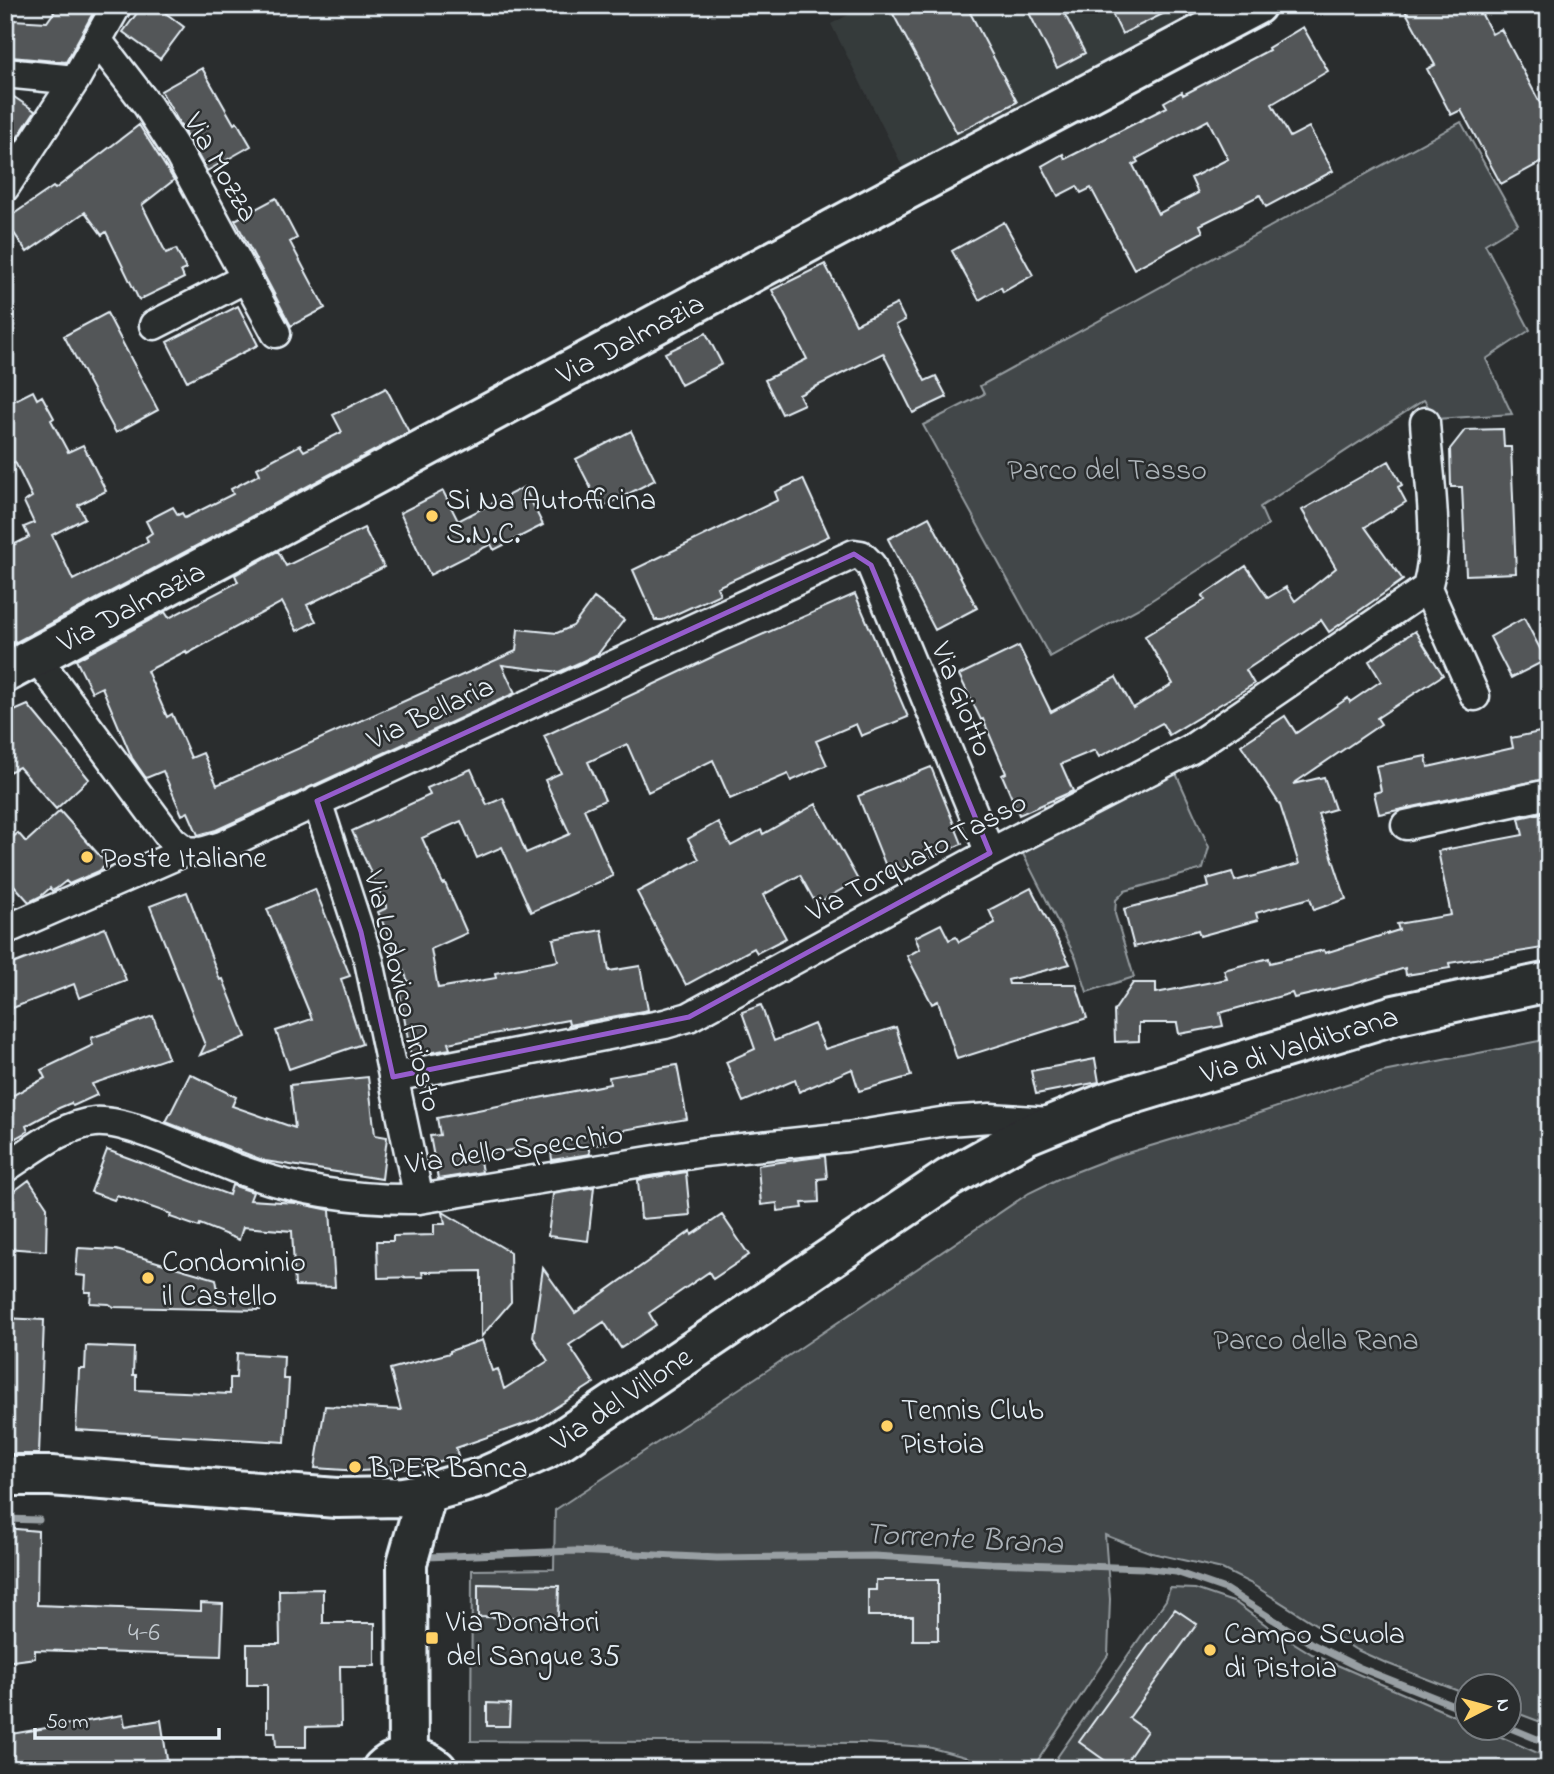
<svg xmlns="http://www.w3.org/2000/svg" width="1554" height="1774" font-family="'Indie Flower',sans-serif">
<style>
.built{fill:#363a3b}
.green{fill:#424648;stroke:#959ca0;stroke-width:2}
.lines{fill:none;stroke-linecap:round;stroke-linejoin:round}
.stream{stroke:#989fa3;stroke-width:7}
.building{fill:#535759;stroke:#e8f1f8;stroke-width:2;fill-rule:evenodd}
.street-casing{stroke:#e8f1f8;stroke-width:33}
.secondary-casing{stroke:#e8f1f8;stroke-width:44}
.street{stroke:#2a2d2e;stroke-width:28}
.secondary{stroke:#2a2d2e;stroke-width:38}
.marked{fill:none;stroke:#965dcd;stroke-width:5;stroke-linejoin:round}
.poi-dot{fill:#ffd166;stroke:#2a2d2e;stroke-width:2.5}
.labels{text-anchor:middle;stroke-width:5;stroke-linejoin:round;paint-order:stroke}
.number-label{font-size:26px;fill:#c3cad0}
.street-label{font-size:30px;fill:#e8f1f8;stroke:#2a2d2e}
.park-label{font-size:30px;fill:#aeb5ba;stroke:#2a2d2e}
.poi-label{font-size:30px;fill:#e8f1f8;stroke:#2a2d2e;text-anchor:start}
.water-label{font-size:32px;font-style:italic;fill:#acb3b9;stroke:#2a2d2e}
</style>
<rect width="100%" height="100%" fill="#2a2d2e"/>
<filter id="ink" filterUnits="userSpaceOnUse"><feTurbulence type="fractalNoise" baseFrequency=".0143" numOctaves="2"/><feDisplacementMap in="SourceGraphic" scale="14" xChannelSelector="R" yChannelSelector="G"/><feConvolveMatrix kernelMatrix="1 2 1 2 8 2 1 2 1" color-interpolation-filters="sRGB"/></filter>
<g filter="url(#ink)">
<!-- built -->
<path class="built" d="M850,5H1175L1184,22L906,173L831,24L854,12Z"/>
<!-- green -->
<path class="green" d="M1461,122L1518,224L1485,244L1530,330L1486,359L1512,414L1436,419L1424,400L1260,507L1268,525L1141,607L1050,657L923,425L984,394L980,386Z
M1175,771L1209,847L1203,869L1125,891L1116,900L1115,914L1134,977L1087,992L1076,958L1022,852Z
M1549,1039V1725L1509,1710L1508,1686H1466V1694L1386,1663L1355,1649L1250,1583L1222,1569L1152,1553L1105,1535L1110,1599L1108,1655L1032,1769H985L965,1757L928,1747L863,1743L471,1741L472,1570L554,1569L555,1510L769,1369L1029,1193L1060,1178L1114,1157L1247,1117L1383,1072Z
M1170,1588L1195,1589L1236,1603L1270,1628L1312,1654L1466,1721V1728L1483,1729L1549,1758V1769H1049L1166,1600Z"/>
<g class="lines">
<!-- stream -->
<path class="stream" d="M5,1519L39,1520
M427,1557L574,1551L717,1558L874,1556L991,1563L1143,1568L1176,1572L1225,1589L1312,1644L1358,1667L1466,1710
M1508,1727L1549,1744"/>
</g>
<!-- building -->
<path class="building" d="M59,5H82L93,13L66,62L11,57L13,20L47,22Z
M143,5H155L184,27L160,59L123,32Z
M911,5H966L1017,102L957,133L893,14Z
M1025,5H1060L1085,53L1057,68Z
M1108,5H1181L1122,34Z
M1402,5H1477L1492,34L1501,29L1541,105L1549,101V158L1501,184L1461,110L1451,115L1427,69L1435,65Z
M1303,27L1328,71L1272,104L1290,137L1309,127L1333,171L1266,207L1260,195L1200,225L1203,232L1134,269L1091,188L1081,193L1077,186L1058,196L1042,166L1063,154L1065,159L1167,107L1164,102L1182,92L1183,95L1269,50L1268,48ZM1208,120L1228,159L1191,178L1198,193L1158,214L1133,165L1138,162L1136,159Z
M202,68L234,124L237,122L251,146L207,171L161,91Z
M5,91L35,111L5,156Z
M139,125L174,180L142,205L166,253L176,249L186,269L181,271L184,278L139,300L106,232L102,235L85,212L27,252L5,220L53,187L55,189Z
M276,198L297,238L290,242L325,308L291,326L235,220Z
M1004,222L1033,275L1003,292L1001,287L979,300L952,251Z
M825,264L856,324L897,304L905,320L896,325L925,381L936,376L947,397L913,413L883,353L799,395L804,404L782,414L765,380L807,359L772,290Z
M238,306L258,345L187,381L167,342Z
M107,313L158,410L116,433L64,336Z
M706,333L722,364L681,385L665,353Z
M386,388L409,432L5,648V549L29,537L24,527L34,523L24,502L32,497L15,462L5,468V405L33,391L37,399L42,396L54,418L51,420L68,452L83,445L106,491L78,505L85,518L52,535L73,580L148,542L146,537L152,533L146,521L173,507L178,515L182,513L185,518L233,494L231,489L260,474L257,468L300,445L304,451L342,432L333,415Z
M1503,429L1504,447H1511L1516,573L1466,575L1462,487H1451L1450,449L1465,430Z
M631,431L655,480L601,508L576,459Z
M1389,461L1402,485L1398,487L1406,502L1365,527L1403,580L1329,632L1321,620L1246,670L1254,684L1169,735L1162,723L1099,757L1095,750L1061,764L1073,791L1019,815L1002,775L1006,773L983,719L981,720L959,675L1019,646L1051,712L1116,677L1133,708L1173,684L1145,636L1205,600L1202,596L1246,566L1268,598L1286,587L1295,601L1336,568L1302,510Z
M803,479L829,536L717,587L720,594L663,620H655L633,570L778,500L775,492Z
M524,487L543,525L494,550L491,544L430,575L400,513L443,491L458,521Z
M929,517L977,608L935,630L888,539Z
M364,528L384,567L307,605L316,621L297,631L282,602L187,654L186,651L147,671L167,717L172,714L191,758L203,753L217,785L516,651L518,629L557,633L573,626L594,598L624,620L598,654L559,672L502,665L515,693L216,830L198,835L188,812L182,815L163,771L146,778L132,758L102,687L92,692L76,660L165,612L169,618L238,582L235,575L278,551L286,566Z
M855,594L908,717L861,736L856,724L816,741L827,765L791,781L788,774L730,799L713,760L648,792L627,744L588,762L605,800L584,809L613,876L531,912L502,847L477,858L461,821L422,838L443,884L445,883L467,933L431,949L438,988L496,978L495,973L558,961L553,939L602,930L609,971L640,966L648,1010L569,1025L568,1020L493,1034L448,1043L450,1049L411,1056L398,983L408,981L378,912L387,908L352,831L430,795L427,788L471,769L487,805L503,798L526,853L570,834L545,780L561,773L544,736L725,651Z
M1524,618L1546,660L1511,678L1490,637Z
M1415,631L1443,675L1377,718L1381,724L1293,784L1324,777L1335,809L1318,814L1346,899L1314,910L1310,898L1256,913L1258,920L1200,936L1198,930L1134,947L1124,909L1209,887L1207,879L1232,872L1235,881L1299,864L1280,805L1241,745L1285,716L1296,733L1348,698L1350,702L1381,681L1369,661Z
M28,705L89,779L56,809L19,767L5,774V715Z
M1549,730V778L1379,814L1374,793L1381,791L1376,766L1426,756L1428,767L1513,748L1511,738Z
M931,767L962,844L889,874L858,796Z
M816,804L858,880L816,904L800,875L763,895L786,938L757,953L754,948L686,985L637,892L699,859L688,839L718,822L731,846L761,830L763,834Z
M60,811L107,864L99,871L69,884L66,881L56,889L52,891L50,888L41,896L29,902L5,875V844L18,833L26,842Z
M1546,812L1549,826V947L1449,963L1450,968L1406,975L1405,968L1351,985L1294,998L1292,993L1220,1013L1223,1026L1179,1034L1177,1023H1139V1041L1115,1042L1114,1011L1133,983H1156V993L1227,979L1224,970L1269,958L1270,963L1324,950L1325,953L1399,930L1397,924L1451,915L1438,851L1523,835L1519,818Z
M1031,888L1070,964L1008,980L1009,984H1076L1087,1018L957,1059L938,1001L932,1004L907,956L920,949L915,937L941,924L949,940L956,937L959,942L995,923L989,910Z
M315,889L350,976L341,979L362,1044L289,1069L276,1031L312,1019L267,909Z
M187,892L220,980L223,979L246,1037L200,1055L205,1045L150,906Z
M105,928L126,980L79,998L74,984L5,1011V967Z
M761,1005L774,1041L814,1024L825,1049L896,1027L911,1076L859,1091L852,1069L799,1092L795,1080L743,1102L726,1062L755,1049L742,1012Z
M153,1016L168,1058L92,1084L97,1095L73,1106L71,1103L59,1108L26,1126L28,1131L5,1144V1088L10,1097L45,1078L41,1070L93,1045L91,1038Z
M1095,1059L1099,1082L1036,1094L1031,1071Z
M677,1065L687,1119L606,1133L608,1143L588,1146L590,1154L552,1160L551,1152L519,1158L518,1149L479,1155L482,1172L438,1179L430,1136L440,1135L437,1118L610,1084L609,1077Z
M190,1074L236,1097L232,1106L295,1128L290,1085L368,1077L375,1135L387,1137L382,1179L265,1161L166,1122Z
M107,1150L229,1195L232,1185L253,1192L250,1200L296,1203L330,1210L335,1287L295,1286L292,1231L243,1227L239,1240L200,1224L199,1227L170,1217L171,1214L117,1195L114,1200L91,1192Z
M825,1156L827,1178L818,1179L819,1202L802,1203L803,1208L778,1211L777,1203L761,1205L758,1165Z
M686,1172L690,1215L641,1219L638,1180Z
M29,1180L47,1207L46,1251L5,1248V1198Z
M594,1187L588,1241L548,1236L553,1194Z
M443,1212L510,1252L511,1302L481,1337V1271L422,1272L423,1277L378,1278L377,1241H393V1236L434,1235V1224H445Z
M722,1215L749,1255L713,1279L709,1272L649,1313L656,1325L621,1348L604,1322L569,1345L594,1383L536,1420L456,1448L458,1456L416,1468L360,1471L315,1468L325,1406L401,1410L390,1369L450,1353V1351L482,1340L492,1371L498,1369L504,1389L548,1361L533,1337L543,1268L575,1313L691,1231L692,1235Z
M78,1248L116,1250L216,1279L218,1291L260,1294V1310L114,1307L109,1304L90,1303L91,1292H85L86,1276L76,1275Z
M5,1318L44,1320L39,1454H5Z
M86,1346L134,1348L133,1375H136V1390L230,1394V1378H236L237,1353L284,1356L283,1379H289L285,1442L76,1430L79,1369H85Z
M5,1528L38,1531L37,1605L201,1611V1603L223,1604L221,1656L35,1650V1658L5,1662Z
M876,1580H938V1640H913V1616H868V1590H876Z
M478,1584L559,1586L558,1618L478,1617Z
M323,1589V1623H375V1666H340L341,1726L306,1727V1747H276L275,1732H267V1685H247V1644H280L279,1590Z
M1175,1609L1197,1624L1129,1718L1147,1731L1121,1769H1117L1079,1742Z
M487,1703L510,1704L509,1726H487Z
M123,1715L125,1726L161,1720L167,1759L108,1769H5V1735Z"/>
<g class="lines">
<!-- street casing -->
<g class="street-casing">
<path id="street" d="M98,41L148,106L180,156L276,333
M5,73L75,80
M5,187L75,80L117,5
M154,325L246,278
M1425,422C1428,473 1441,540 1427,588L1475,696
M36,657L172,840L186,851
M317,801L369,961L419,1199
M1406,825L1549,794
M5,930L186,851L202,852L222,846L854,554L861,555L871,565L990,853
M393,1077L665,1024L689,1017L990,853L1191,749L1427,588
M5,1168C32,1151 62,1125 95,1122C131,1119 208,1159 246,1172C301,1192 361,1200 419,1199L704,1152L847,1137L947,1121L990,1118L1051,1122"/>
</g>
<!-- secondary casing -->
<g class="secondary-casing">
<path id="secondary" d="M5,673L867,211L1256,5
M5,1476H51L337,1498L403,1497L427,1493L483,1477L544,1450L562,1439L949,1178L1026,1135L1107,1102L1394,1015L1549,982
M408,1757L407,1563L427,1493
M382,1769C398,1754 421,1755 437,1769"/>
</g>
<!-- street -->
<use href="#street" class="street"/>
<!-- secondary -->
<use href="#secondary" class="secondary"/>
</g>
</g>
<!-- marked area -->
<path class="marked" d="M854,554L871,565L990,853L689,1017L393,1077L361,932L317,801Z"/>
<!-- markers -->
<g class="poi-dot">
<circle cx="432" cy="516" r="7"/>
<circle cx="87" cy="857" r="7"/>
<circle cx="148" cy="1278" r="7"/>
<circle cx="887" cy="1426" r="7"/>
<circle cx="355" cy="1467" r="7"/>
<rect x="425" y="1631" width="14" height="14" rx="3.5"/>
<circle cx="1210" cy="1650" r="7"/>
</g>
<g class="labels">
<!-- number labels -->
<g class="number-label">
<text x="144" y="1640">4-6</text>
</g>
<!-- street labels -->
<g class="street-label">
<text transform="translate(222 167) rotate(60)" y="10">Via Mozza</text>
<text transform="translate(630 338) rotate(-28)" y="10">Via Dalmazia</text>
<text transform="translate(131 606) rotate(-28)" y="10">Via Dalmazia</text>
<text transform="translate(963 699) rotate(68)" y="10">Via Giotto</text>
<text transform="translate(430 712) rotate(-25)" y="10">Via Bellaria</text>
<text transform="translate(916 856) rotate(-28)" y="10">Via Torquato Tasso</text>
<text transform="translate(404 991) rotate(76)" y="10">Via Lodovico Ariosto</text>
<text transform="translate(1299 1044) rotate(-17)" y="10">Via di Valdibrana</text>
<text transform="translate(514 1148) rotate(-8)" y="10">Via dello Specchio</text>
<text transform="translate(621 1398) rotate(-34)" y="10">Via del Villone</text>
</g>
<!-- park labels -->
<g class="park-label">
<text x="1107" y="479">Parco del Tasso</text>
<text x="1316" y="1349">Parco della Rana</text>
</g>
<!-- poi labels -->
<g class="poi-label">
<text x="446" y="509">Si Na Autofficina<tspan x="446" dy="34">S.N.C.</tspan></text>
<text x="101" y="867">Poste Italiane</text>
<text x="162" y="1271">Condominio<tspan x="162" dy="34">il Castello</tspan></text>
<text x="901" y="1419">Tennis Club<tspan x="901" dy="34">Pistoia</tspan></text>
<text x="369" y="1477">BPER Banca</text>
<text x="446" y="1631">Via Donatori<tspan x="446" dy="34">del Sangue 35</tspan></text>
<text x="1224" y="1643">Campo Scuola<tspan x="1224" dy="34">di Pistoia</tspan></text>
</g>
<!-- water labels -->
<g class="water-label">
<text transform="translate(964 1537) rotate(3)" y="11">Torrente Brana</text>
</g>
</g>
<!-- margin -->
<rect width="1554" height="1774" fill="none" stroke="#2a2d2e" stroke-width="28"/>
<rect x="14" y="14" width="1526" height="1746" fill="none" stroke="#e8f1f8" stroke-width="2.5" filter="url(#ink)"/>
<!-- north arrow -->
<g transform="translate(1488 1707) rotate(84)"><circle r="33" fill="#2a2d2e" stroke="#767b7f" stroke-width="2"/>
<path d="M0-5L12 26L0 18L-12 26Z" fill="#ffd166"/>
<text y="-10" font-size="19" font-weight="bold" text-anchor="middle" fill="#e8f1f8">N</text>
</g>
<!-- scale -->
<path d="M35 1728v10h184v-10" fill="none" stroke="#e8f1f8" stroke-width="3.5"/>
<text x="46" y="1728" font-size="21" fill="#e8f1f8" stroke="#2a2d2e" stroke-width="5" paint-order="stroke">50 m</text>
</svg>
